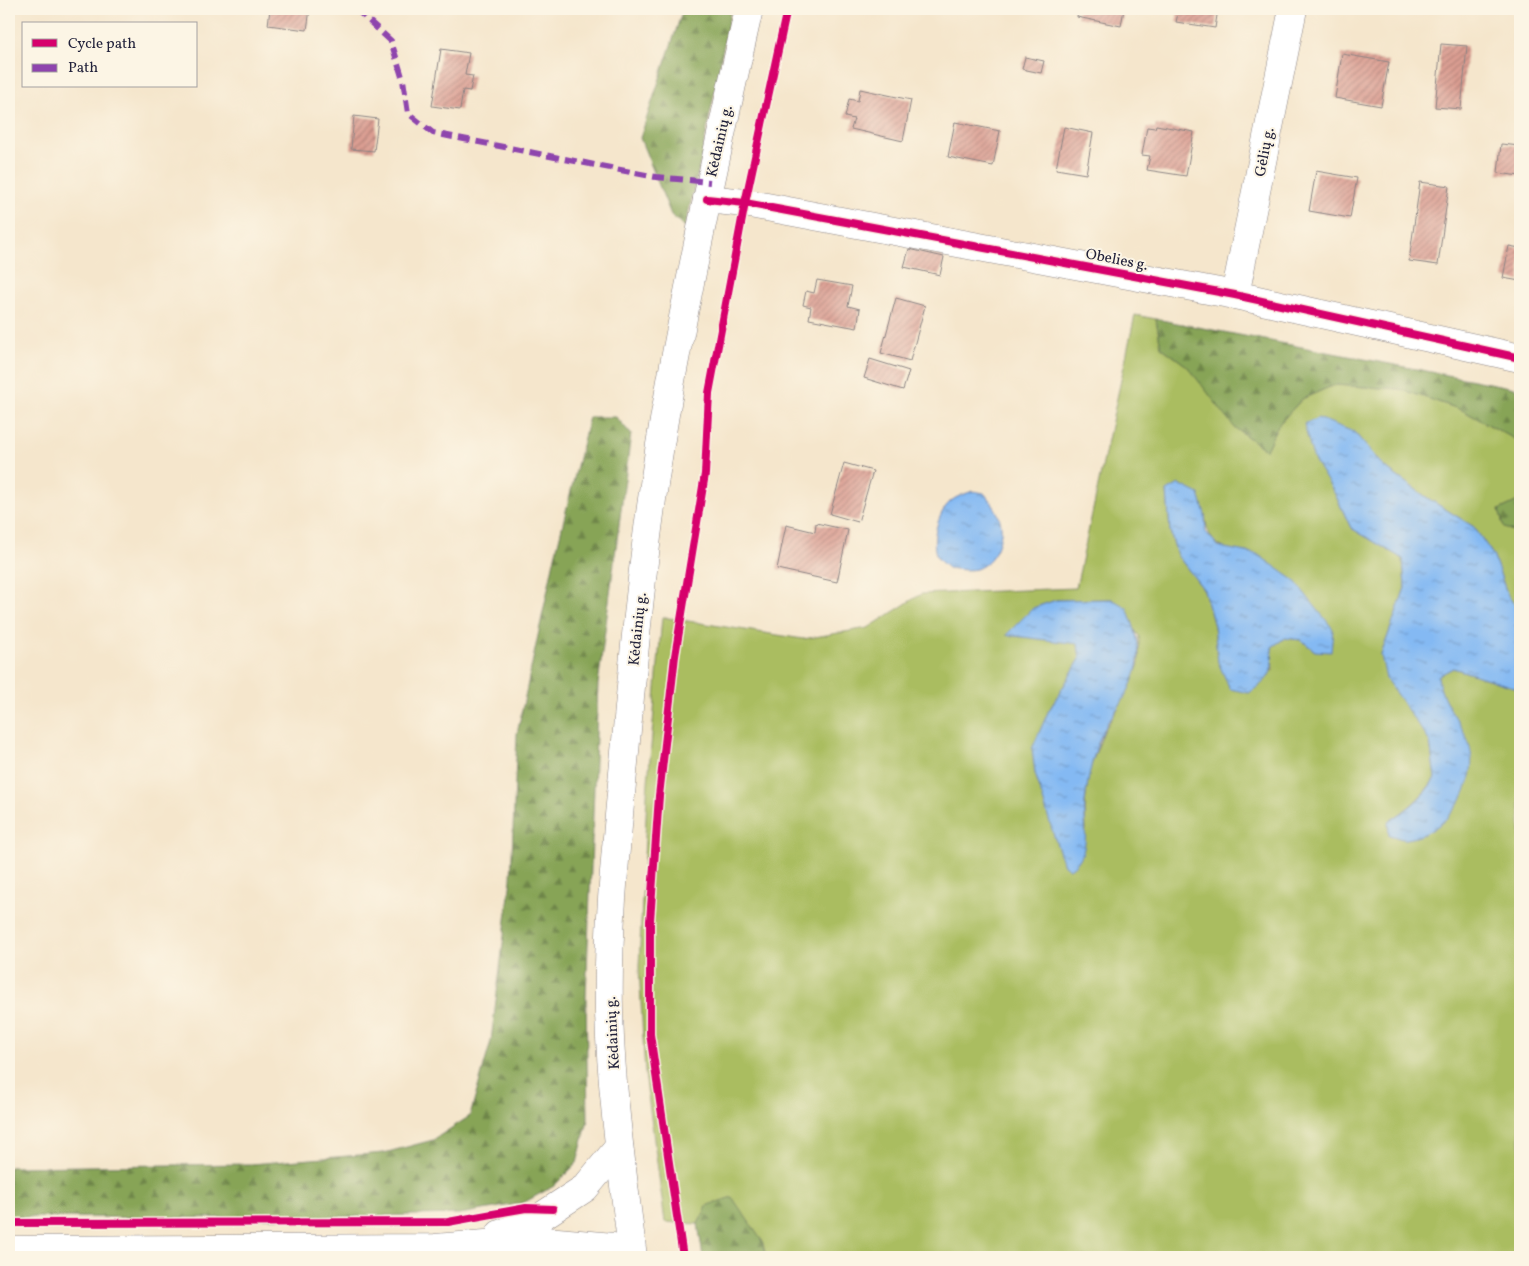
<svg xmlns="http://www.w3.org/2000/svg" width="1529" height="1266" font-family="Vollkorn,serif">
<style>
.green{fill:#aabd61;stroke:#66704e;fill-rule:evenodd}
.forest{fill:url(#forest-firs);stroke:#546349}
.water{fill:url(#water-ripples);stroke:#536e97}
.building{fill:url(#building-hatch)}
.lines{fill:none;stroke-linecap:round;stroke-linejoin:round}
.minor-casing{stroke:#8c8484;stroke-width:29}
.secondary-casing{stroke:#8c8484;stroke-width:29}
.minor{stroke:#fff;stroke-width:28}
.secondary{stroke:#fff;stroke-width:28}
.quiet{stroke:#8e44ad;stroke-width:6;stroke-dasharray:12 6;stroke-linecap:butt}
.cycleway-casing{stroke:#fcf5e5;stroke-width:11}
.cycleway{stroke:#d6006c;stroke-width:8}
.labels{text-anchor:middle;stroke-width:4;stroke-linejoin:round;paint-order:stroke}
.street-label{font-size:15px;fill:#22223b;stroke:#fcf5e5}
</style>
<defs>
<pattern id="forest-firs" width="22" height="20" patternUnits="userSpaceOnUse" patternTransform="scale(1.25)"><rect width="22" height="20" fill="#87a457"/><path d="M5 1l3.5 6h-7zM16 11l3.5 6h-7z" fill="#6e8549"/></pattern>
<pattern id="water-ripples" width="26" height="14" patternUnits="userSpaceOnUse" patternTransform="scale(1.25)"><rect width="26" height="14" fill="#84b9f3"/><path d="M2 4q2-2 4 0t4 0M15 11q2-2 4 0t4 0" fill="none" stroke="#6c96c6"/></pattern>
<pattern id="building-hatch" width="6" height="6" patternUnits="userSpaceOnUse" patternTransform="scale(1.25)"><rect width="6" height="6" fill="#db9e92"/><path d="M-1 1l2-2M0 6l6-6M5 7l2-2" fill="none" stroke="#b18078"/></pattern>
</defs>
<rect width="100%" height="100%" fill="#fcf5e5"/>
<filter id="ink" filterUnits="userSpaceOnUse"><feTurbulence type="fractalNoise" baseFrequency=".02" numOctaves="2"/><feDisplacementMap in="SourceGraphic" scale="10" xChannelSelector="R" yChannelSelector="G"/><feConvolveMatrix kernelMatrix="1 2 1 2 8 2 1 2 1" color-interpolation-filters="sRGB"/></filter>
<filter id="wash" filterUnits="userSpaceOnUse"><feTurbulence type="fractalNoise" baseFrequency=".0096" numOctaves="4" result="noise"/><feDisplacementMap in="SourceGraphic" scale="20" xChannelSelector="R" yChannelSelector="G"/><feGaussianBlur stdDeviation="1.12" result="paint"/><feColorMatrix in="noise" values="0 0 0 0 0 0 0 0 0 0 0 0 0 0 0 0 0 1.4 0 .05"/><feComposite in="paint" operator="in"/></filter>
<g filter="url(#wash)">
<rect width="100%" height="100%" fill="#f5e6cc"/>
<!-- green -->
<path class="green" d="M1135,315L1156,319L1161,347L1187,366L1266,450L1278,425L1302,399L1334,385L1400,389L1462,410L1520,442V500L1499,510L1504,528L1520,533V612L1508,596L1493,555L1474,527L1429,499L1384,467L1354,432L1335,494L1351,528L1403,559L1405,588L1381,655L1412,714L1430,742L1435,778C1422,797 1407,810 1388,822L1426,833L1449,707L1439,688L1438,676L1453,668L1520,689V1257H766L762,1240L708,1205L698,1224L665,1222L645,1073L639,967L647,794L662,617L803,639L868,628L921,594L1076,588ZM1167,491L1205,514C1208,550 1225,550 1257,554L1315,651L1301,640L1285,638L1272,647L1273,671L1218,662L1214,626L1204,590L1177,555L1170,531ZM1112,599L1139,636V664L1126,695L1104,731L1089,771L1085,804L1086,830L1064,865L1035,773L1048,712L1080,659L1078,643L1006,635L1033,608L1056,600Z"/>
<!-- forest -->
<path class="forest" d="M683,9H731L702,155L685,227L671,215L640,138Z
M1156,319L1520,389V442L1462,410L1400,389L1334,385L1302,399L1278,425L1266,450L1235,428L1187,366L1161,347Z
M589,417H616L631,434L598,684L586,997L588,1120L577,1163L554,1186L523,1203L460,1214L280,1218L9,1217V1167L251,1164L384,1153L433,1140L470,1116L491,1041L511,879L517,734L555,556Z
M1520,500V533L1504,528L1499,510Z
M732,1197L762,1241L766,1257H703L698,1224L708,1205Z"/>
<!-- water -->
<path class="water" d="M1318,418L1354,432L1384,467L1429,499L1474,527L1493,555L1508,596L1520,612V689L1453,668L1438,676C1440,704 1466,724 1471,752C1477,790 1445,834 1407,839C1402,840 1394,836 1389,835L1388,822C1407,810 1423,798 1435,778L1430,742L1386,679L1381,655L1405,588L1403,559L1351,528L1335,494L1313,458L1304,424Z
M1179,484L1199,494L1205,514L1206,532L1219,547L1257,554L1294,580L1333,629L1331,652L1315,651L1301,640L1285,638L1272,647C1273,675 1272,677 1249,693L1230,689L1218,662L1214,626L1204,590L1177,555L1170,531L1167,491Z
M973,491L984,493C991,502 997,509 1000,520C1005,538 994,563 976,569C967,571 957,569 948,568C945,565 939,561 937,557C930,541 938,512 951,501C957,496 965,494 973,491Z
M1112,599L1127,608C1141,643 1144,660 1126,695C1119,708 1109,718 1103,731C1093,753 1088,777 1085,802C1083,824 1093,854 1070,869L1064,865L1053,833L1035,773L1032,749L1048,712L1080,659L1078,644L1006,635L1033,608L1056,600Z"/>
<g id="blocks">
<!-- building -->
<path class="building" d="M270,9H310L307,30L268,25Z
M1078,9H1124L1121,26L1077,17Z
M1179,9H1218L1215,28L1176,22Z
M1441,44L1467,46L1461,109L1435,107Z
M441,49L469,53L465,75L473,76L470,91L463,90L460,110L432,106Z
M1342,54L1389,62L1381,106L1335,98Z
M1025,57L1044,61L1041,73L1022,69Z
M860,89L911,100L903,141L851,129L854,119L845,117L849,99L858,101Z
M354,116L378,119L374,151L351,149Z
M955,122L1000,131L993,166L948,157Z
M1156,125L1194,132L1186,176L1147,170L1150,156L1142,155L1147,127L1155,128Z
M1064,127L1093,133L1086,174L1056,169Z
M1501,144L1520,146V176L1498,173Z
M1316,171L1357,178L1350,218L1309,211Z
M1420,182L1449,186L1438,265L1409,261Z
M1509,246L1520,248V281L1503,278Z
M909,249L944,257L940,275L904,267Z
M817,280L852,286L848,306L860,309L857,328L809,319L811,307L803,305L806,291L814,293Z
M896,298L925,306L910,361L881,353Z
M870,359L909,371L903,390L864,378Z
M844,463L873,471L858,522L830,514Z
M816,523L848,530L837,582L777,569L786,525L815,532Z"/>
</g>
</g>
<g filter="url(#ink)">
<use href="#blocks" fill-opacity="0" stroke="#8c8484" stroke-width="1"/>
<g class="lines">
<!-- minor casing -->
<g class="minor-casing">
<path id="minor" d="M707,199L745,203L1235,295L1520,358
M1235,295L1293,9
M500,1234L536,1220L585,1188L619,1147
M9,1250L435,1248L535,1240L613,1247L629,1257"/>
</g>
<!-- secondary casing -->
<g class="secondary-casing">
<path id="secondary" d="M633,1257C623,1176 611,1094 609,1011C607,925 617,838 625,752C636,628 648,503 671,381C694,256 721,132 749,9"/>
</g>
<!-- minor -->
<use href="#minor" class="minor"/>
<!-- secondary -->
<use href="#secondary" class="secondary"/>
<!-- quiet -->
<path class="quiet" d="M356,9L391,41L403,80L408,113L433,133L656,177L710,182"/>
<!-- cycleway casing -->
<g class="cycleway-casing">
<path id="cycleway" d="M707,199L745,203L1235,295L1520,358
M9,1223L448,1222L526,1208L553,1209
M683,1257L650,1034V921L659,796L675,656L705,474L709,393L745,203L787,9"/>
</g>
<!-- cycleway -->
<use href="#cycleway" class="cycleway"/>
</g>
</g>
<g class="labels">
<!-- street labels -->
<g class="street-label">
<text transform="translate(719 141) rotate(-77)" y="5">Kėdainių g.</text>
<text transform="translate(1264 152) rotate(-79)" y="5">Gėlių g.</text>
<text transform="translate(1117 259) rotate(11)" y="5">Obelies g.</text>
<text transform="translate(637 629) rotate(-84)" y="5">Kėdainių g.</text>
<text transform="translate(612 1033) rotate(-93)" y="5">Kėdainių g.</text>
</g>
</g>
<!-- margin -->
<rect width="1529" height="1266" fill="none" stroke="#fcf5e5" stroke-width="30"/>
<!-- legend -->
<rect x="22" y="22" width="175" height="65" fill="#fcf5e5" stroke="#a5a1a1"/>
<rect x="32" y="39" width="25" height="8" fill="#d6006c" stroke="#a5a1a1"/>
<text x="68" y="48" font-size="15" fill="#22223b">Cycle path</text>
<rect x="32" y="64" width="25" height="8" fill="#8e44ad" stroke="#a5a1a1"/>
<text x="68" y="72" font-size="15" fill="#22223b">Path</text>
</svg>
